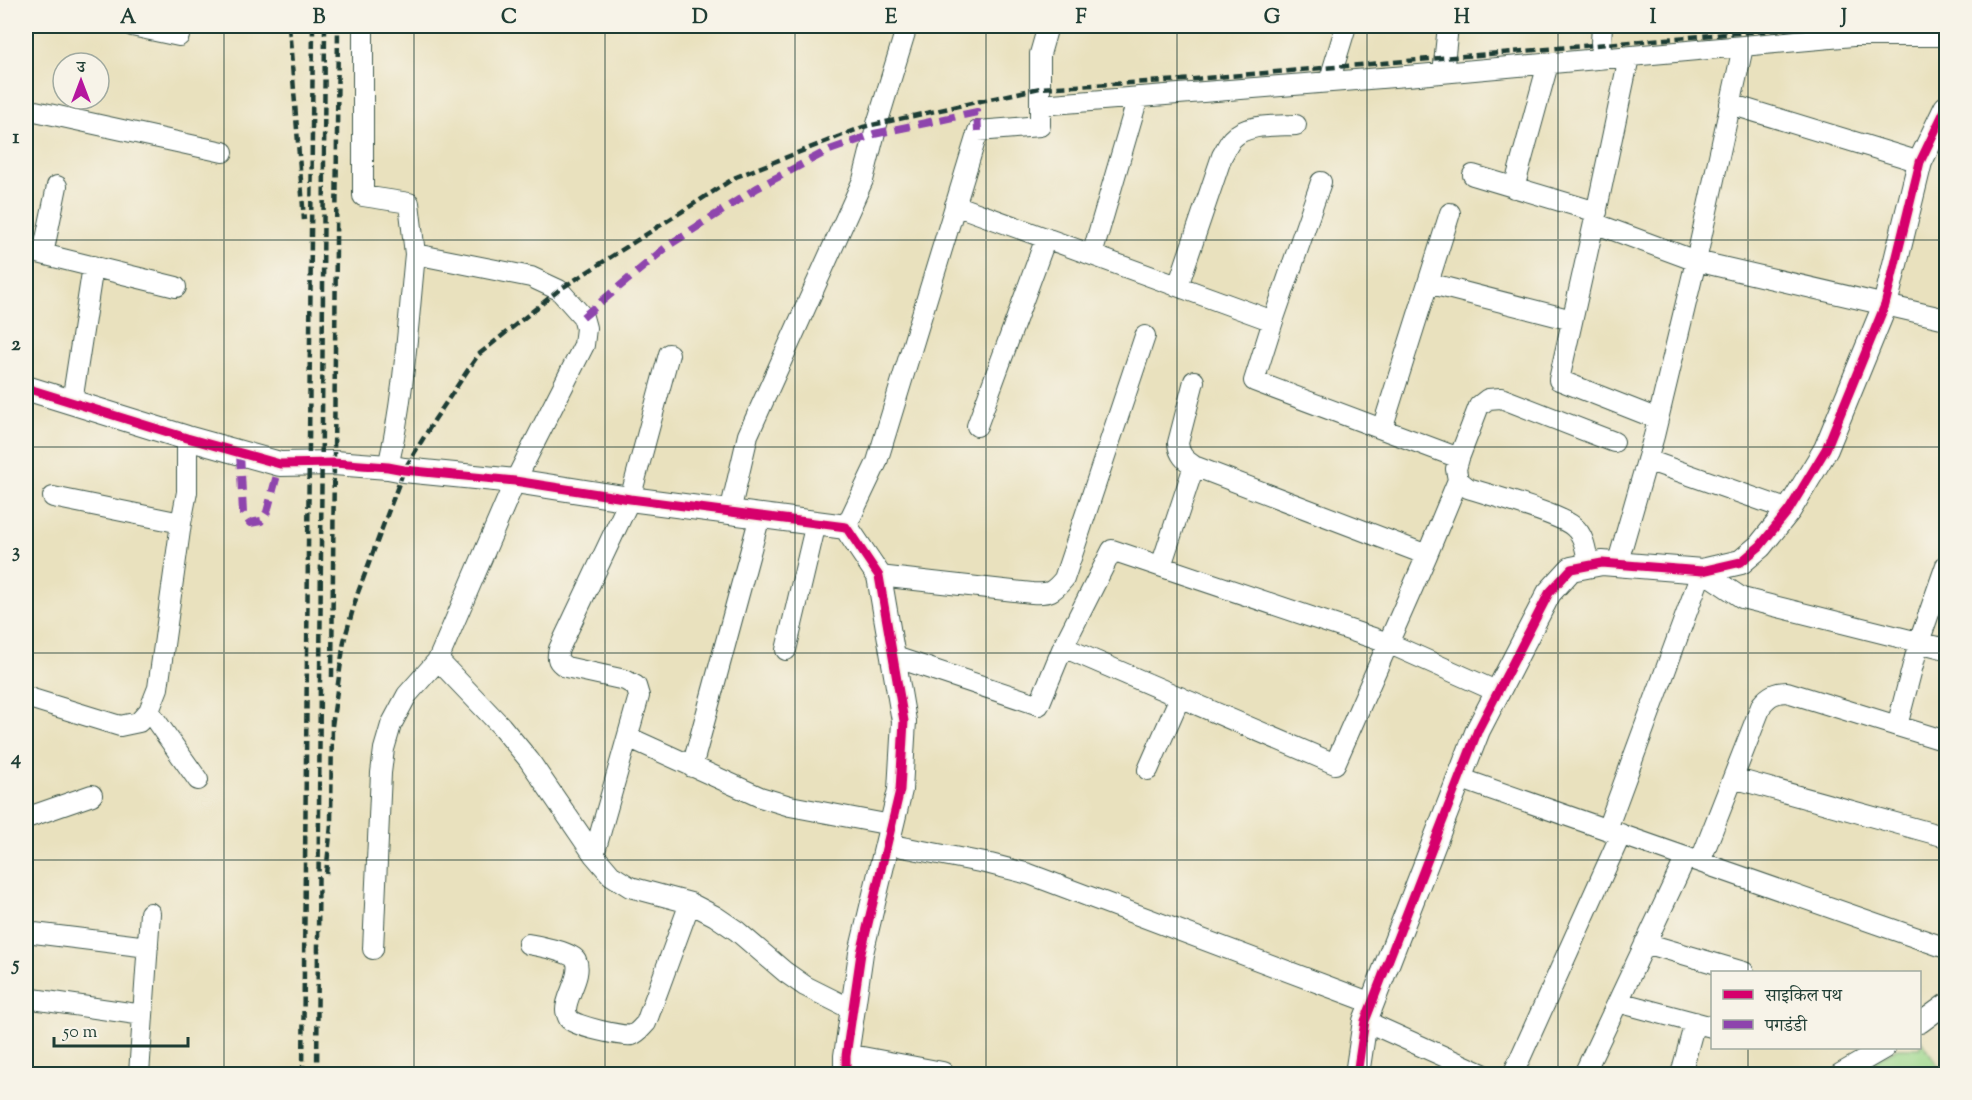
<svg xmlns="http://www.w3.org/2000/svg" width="1972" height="1100" font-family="'Sorts Mill Goudy','Noto Serif Devanagari',serif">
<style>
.green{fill:#9cd78b;stroke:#5e8a60;stroke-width:1.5}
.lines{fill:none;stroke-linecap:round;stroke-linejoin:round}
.minor-casing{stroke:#3d5649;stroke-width:22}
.tertiary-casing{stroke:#3d5649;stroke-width:26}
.minor{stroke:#fff;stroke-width:20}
.tertiary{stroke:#fff;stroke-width:24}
.rail{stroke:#1f3d34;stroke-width:4.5;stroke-dasharray:9 4.5;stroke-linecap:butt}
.quiet{stroke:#8e44ad;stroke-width:8;stroke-dasharray:15 8;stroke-linecap:butt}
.cycleway-casing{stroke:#f7f3e8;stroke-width:13}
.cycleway{stroke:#d6006c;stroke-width:9}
.grid{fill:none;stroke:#1f3d34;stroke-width:1.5;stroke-opacity:0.55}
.neatline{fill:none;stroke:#1f3d34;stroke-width:2}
.grid-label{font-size:20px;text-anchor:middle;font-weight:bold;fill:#1f3d34}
</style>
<rect width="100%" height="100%" fill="#f7f3e8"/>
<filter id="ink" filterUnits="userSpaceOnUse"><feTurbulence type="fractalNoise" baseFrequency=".0167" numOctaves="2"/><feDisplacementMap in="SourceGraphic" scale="12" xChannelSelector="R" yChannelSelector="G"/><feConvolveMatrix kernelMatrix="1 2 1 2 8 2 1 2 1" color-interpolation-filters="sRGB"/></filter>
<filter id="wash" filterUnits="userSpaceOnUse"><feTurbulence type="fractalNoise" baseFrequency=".008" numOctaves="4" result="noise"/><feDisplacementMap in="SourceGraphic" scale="24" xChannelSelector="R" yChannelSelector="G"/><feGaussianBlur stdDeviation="1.35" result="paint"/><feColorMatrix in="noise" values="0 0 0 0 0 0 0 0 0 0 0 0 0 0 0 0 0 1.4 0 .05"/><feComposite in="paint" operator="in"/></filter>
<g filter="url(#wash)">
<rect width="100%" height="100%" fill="#e9e1be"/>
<!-- green -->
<path class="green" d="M1920,1039L1944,1074H1853L1897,1048H1920Z"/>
</g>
<g filter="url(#ink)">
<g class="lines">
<!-- minor casing -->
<g class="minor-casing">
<path id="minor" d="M132,26L179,36
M363,26V196L409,203L415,254L531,277L559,290L583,317L586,328L584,345L515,481L438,660L407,695L391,725L384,749L381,773L373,949
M1629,57L1594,223L1559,380L1658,419
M1600,59L1602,26
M1443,73L1448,26
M1329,82L1346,26
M1730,104L1920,162
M1040,105L1419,75L1853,36H1946
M26,109L223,152
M1473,175L1597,212
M1514,188L1548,64
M955,205L1273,321L1254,381L1459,458
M1594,223L1696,261L1946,319
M26,250L176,287
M43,254L57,186
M1092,255L1138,97
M1428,283L1572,320
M1178,286L1222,156C1225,151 1228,144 1232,139C1246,123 1277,126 1296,125
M1273,321L1321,182
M1194,381L1178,443C1179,455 1185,460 1194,466
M72,402L93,266
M977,426L1046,238
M1382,429L1450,213
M1647,460L1789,510
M388,467C404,397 408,325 415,254
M53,497L181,523
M730,512L748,435L863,180L877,124L907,26
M846,527L877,462L978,131L1040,126V54L1048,26
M1427,555L1458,480
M1617,565L1654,436L1696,261L1743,47
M1589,566C1586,553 1585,536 1574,527C1561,514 1489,495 1468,488L1458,480L1456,469L1459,458L1479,406L1488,399L1501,398L1614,442
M879,576L1032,593C1050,594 1053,592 1064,579L1145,336
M1063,647L1112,550L1388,643L1498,692
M786,650L816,523
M892,656L1039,705L1063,647L1335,764L1427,555L1194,466L1161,566
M438,660L501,726L529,760L594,855L611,875L630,887L690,903L715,916L737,931L785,972L805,986L853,1010
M26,697L120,726L139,722L149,711L158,688L181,523L187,492V438
M149,711L198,780
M1897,726L1919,642L1946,565
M628,737L760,797L790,806L891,825
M692,767L760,516
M1148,770L1180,697
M1459,778L1946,948
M1733,778L1946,837
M26,818L92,795
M1607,829L1702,571L1742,598L1946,649
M887,844L990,864L1029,874L1372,1003
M594,855L639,696L636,686L625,680L566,667C558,662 556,659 559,649L630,499L669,354
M1700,862L1762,704C1769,696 1775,692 1787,692L1946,741
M26,932L148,947
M1645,943L1744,972
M528,944C538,946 572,952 576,960C583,975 566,995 566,1010C566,1012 568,1017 569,1019C574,1026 623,1037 632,1035C638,1033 642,1027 646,1023L690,903
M26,998L143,1015
M1618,1002L1712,1027
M1365,1021L1483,1074
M1920,1023L1946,1004
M139,1074L150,913
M1513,1074L1621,834
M1584,1074L1686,857
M1681,1074L1695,1022
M1840,1074L1885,1048"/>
</g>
<!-- tertiary casing -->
<g class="tertiary-casing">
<path id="tertiary" d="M26,388L187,438L280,464L334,463L388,467L404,470L515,481L630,499L846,527L879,576L904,721L900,790L861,953L846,1056V1074
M846,1056L942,1074
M1357,1074L1365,1021L1372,1003L1478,730L1549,593L1571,569L1602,563L1702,571L1741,562L1760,546L1789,510L1826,449L1885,305L1920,162L1946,108"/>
</g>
<!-- minor -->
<use href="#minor" class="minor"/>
<!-- tertiary -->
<use href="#tertiary" class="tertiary"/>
<!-- rail -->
<path class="rail" d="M289,26L304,220
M332,677L338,26
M332,726L344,641L357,595L404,470L435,419L478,355L559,290L736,177L863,127L1040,88L1182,80L1819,26
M326,874L331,825L332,719
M303,1074L313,26
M317,1074L325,26"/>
<!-- quiet -->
<path class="quiet" d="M583,317L669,245L757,188L827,151L874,134L977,112L978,131
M240,453L243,513L250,523L261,521L267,512L280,464"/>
<!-- cycleway casing -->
<g class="cycleway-casing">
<path id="cycleway" d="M26,388L187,438L280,464L334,463L388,467L404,470L515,481L630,499L846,527L879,576L904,721L900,790L861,953L846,1056V1074
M1357,1074L1365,1021L1372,1003L1478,730L1549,593L1571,569L1602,563L1702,571L1741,562L1760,546L1789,510L1826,449L1885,305L1920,162L1946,108"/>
</g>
<!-- cycleway -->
<use href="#cycleway" class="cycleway"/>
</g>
</g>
<!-- grid -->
<path class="grid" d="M224,26V1074M414,26V1074M605,26V1074M795,26V1074M986,26V1074M1177,26V1074M1367,26V1074M1558,26V1074M1748,26V972M26,240H1946M26,447H1946M26,653H1946M26,860H1946M1748,1048V1074"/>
<!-- margin -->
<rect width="1972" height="1100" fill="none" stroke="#f7f3e8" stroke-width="66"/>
<!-- legend -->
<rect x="1711" y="971" width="210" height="78" fill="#f7f3e8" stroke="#a1aaa0" stroke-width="1.5"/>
<rect x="1723" y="990" width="30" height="9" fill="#d6006c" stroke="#a1aaa0" stroke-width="1.5"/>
<text x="1765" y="1001" font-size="18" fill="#1f3d34">साइकिल पथ</text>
<rect x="1723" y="1020" width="30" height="9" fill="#8e44ad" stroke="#a1aaa0" stroke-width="1.5"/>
<text x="1765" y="1031" font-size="18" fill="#1f3d34">पगडंडी</text>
<!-- north arrow -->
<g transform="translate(81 81)"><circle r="28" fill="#f7f3e8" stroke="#a1aaa0" stroke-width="1.5"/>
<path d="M0-4.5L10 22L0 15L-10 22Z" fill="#b5179e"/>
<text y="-9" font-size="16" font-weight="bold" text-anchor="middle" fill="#1f3d34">उ</text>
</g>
<!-- scale -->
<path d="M54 1037v9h134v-9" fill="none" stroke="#1f3d34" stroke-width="3"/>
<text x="63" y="1037" font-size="18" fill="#1f3d34" stroke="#f7f3e8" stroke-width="4.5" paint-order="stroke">50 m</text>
<rect x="33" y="33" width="1906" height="1034" class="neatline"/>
<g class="grid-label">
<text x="128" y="23">A</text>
<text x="319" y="23">B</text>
<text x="509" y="23">C</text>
<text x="700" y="23">D</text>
<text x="891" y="23">E</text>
<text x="1081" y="23">F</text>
<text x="1272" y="23">G</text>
<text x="1462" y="23">H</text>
<text x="1653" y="23">I</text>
<text x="1844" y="23">J</text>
<text x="16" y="143">1</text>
<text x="16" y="350">2</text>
<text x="16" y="557">3</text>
<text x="16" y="764">4</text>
<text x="16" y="970">5</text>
</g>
</svg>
